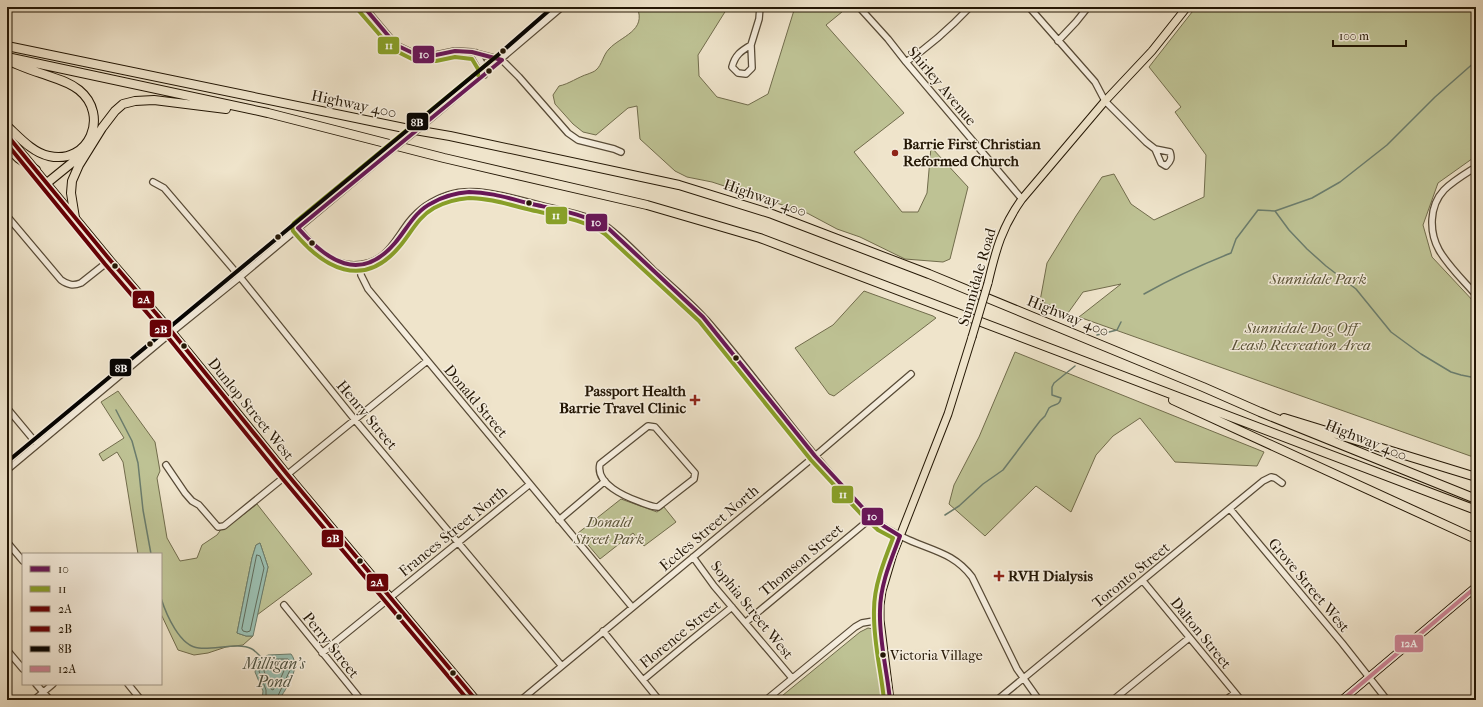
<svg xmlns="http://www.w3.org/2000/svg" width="1483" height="707" font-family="'IM FELL French Canon',serif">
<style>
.green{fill:#bec294;stroke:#716c4c}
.water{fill:#9bbfb1;stroke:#6b7c6c}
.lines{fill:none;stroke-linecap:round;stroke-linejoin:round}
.shore{stroke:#606b5b;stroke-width:1}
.stream{stroke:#6b7c6c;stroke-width:1.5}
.minor-casing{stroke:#574a36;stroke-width:8}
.major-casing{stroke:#241705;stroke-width:9}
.highway-casing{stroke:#241705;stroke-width:10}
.minor{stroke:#f5eddd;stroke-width:5.5}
.major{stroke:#efe4cb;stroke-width:7}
.highway{stroke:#efe4cb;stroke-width:8}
.minor-bridge-casing{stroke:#574a36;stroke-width:8;stroke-linecap:butt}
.major-bridge-casing{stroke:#241705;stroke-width:9;stroke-linecap:butt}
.minor-bridge{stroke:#f5eddd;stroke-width:5.5}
.major-bridge{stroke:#efe4cb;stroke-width:7}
.bus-1-casing{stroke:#f5eddd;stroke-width:7}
.bus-2-casing{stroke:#f5eddd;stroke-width:7}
.bus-3-casing{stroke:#f5eddd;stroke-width:7}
.bus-4-casing{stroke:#f5eddd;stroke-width:7}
.bus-5-casing{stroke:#f5eddd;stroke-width:7}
.bus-6-casing{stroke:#f5eddd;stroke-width:7}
.bus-1{stroke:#681757;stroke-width:4}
.bus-2{stroke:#889f28;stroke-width:4}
.bus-3{stroke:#660006;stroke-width:4}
.bus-4{stroke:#660006;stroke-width:4}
.bus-5{stroke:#000;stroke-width:4}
.bus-6{stroke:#ce8599;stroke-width:4}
.bus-dot{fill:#241705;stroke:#f5eddd;stroke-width:1.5}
.poi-dot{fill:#8f2418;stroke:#f5eddd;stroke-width:1.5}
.labels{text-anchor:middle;stroke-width:3;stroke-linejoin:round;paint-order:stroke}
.bus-label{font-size:14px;fill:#241705;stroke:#f5eddd;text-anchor:start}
.street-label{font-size:15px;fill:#241705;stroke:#f5eddd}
.poi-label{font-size:15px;font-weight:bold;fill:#241705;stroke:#f5eddd;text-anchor:start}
.park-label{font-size:15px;font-style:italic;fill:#5a5337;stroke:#f5eddd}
.water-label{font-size:16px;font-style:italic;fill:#4e5241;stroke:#f5eddd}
.line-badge{stroke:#f5eddd;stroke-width:1.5}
.badge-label{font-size:11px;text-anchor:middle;font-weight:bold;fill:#fff}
</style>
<rect width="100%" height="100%" fill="#efe4cb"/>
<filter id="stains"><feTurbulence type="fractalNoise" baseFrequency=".005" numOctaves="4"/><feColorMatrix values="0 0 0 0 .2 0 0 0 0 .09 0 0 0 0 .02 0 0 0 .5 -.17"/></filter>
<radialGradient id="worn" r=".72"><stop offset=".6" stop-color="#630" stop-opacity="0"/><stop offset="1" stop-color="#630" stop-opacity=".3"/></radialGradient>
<!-- green -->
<path class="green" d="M637,7H728L698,55L699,76L717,97L748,105L768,94L795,7H848L826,25L904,113L854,152L902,212H918L927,193L931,147L968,187L950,259L943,262L905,259L860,237L837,229L807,213L712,182L687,177L675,171L640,139L637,106L628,108L596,135L583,132L573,124L555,104L553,95L559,86C569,84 578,77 588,74C590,73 594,72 596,70C602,65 603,55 609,49C621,36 647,31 637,7Z
M1196,7H1476V156L1438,183L1423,225L1432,257L1476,304V458L1079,317L1121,284L1083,292L1068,313L1040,301L1047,263L1076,216L1102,177L1114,174L1131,204L1154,220L1204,197L1206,155L1175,112L1181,107L1149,67Z
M864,291L933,316L936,318L834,396L829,394L795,348L833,325Z
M1015,352L1264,452L1257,466L1175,462L1140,418L1113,436L1096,455L1071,512L1036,486L985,536L949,504L954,485L979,437Z
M118,391L155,442L160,471L157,478L167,538L180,561L197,558L202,545L217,535L225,524L239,518L257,504L312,574L257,615L268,567L260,543L256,545L252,558L237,633L246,636H253L243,645L226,647L208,653L194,655L178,650L161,614V554H138L123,462L117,452L103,461L99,454L124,438L101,402Z
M621,499L657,512L664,507L676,522L644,546L633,533L600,559L578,533Z
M868,628L873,629L875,632L881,662H879V665H881C882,677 882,688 883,700H777L860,632Z"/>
<!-- water -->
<path class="water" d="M260,543L268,567L253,636H246L237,633L252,558L256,545Z
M291,654C302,668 286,688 279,700H262L263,691L255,672L259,655L263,658L268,655Z"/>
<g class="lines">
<!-- shore -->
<path class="shore" d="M257,555L260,556L264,568L250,631L247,632L243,631L242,629Z
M271,664H284L286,666L279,682L273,690L271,689L264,671L265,667Z
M266,700V690L259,671L261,663L270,659H288L290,661L291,668L276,700"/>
<!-- stream -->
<path class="stream" d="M1275,211L1289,230L1307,249L1326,266L1356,289L1391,332L1421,354L1451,372L1461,375L1476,378
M1144,294C1172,278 1201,265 1231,253L1236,239L1258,210L1275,211L1312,198L1340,182L1387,145L1435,97L1476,61
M1097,335L1117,330L1121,322
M116,410L132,441L138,463L143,510L151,554
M945,515L959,506L983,484L1003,470L1040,421L1045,416L1049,408C1054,403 1059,407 1061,398L1052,395V387L1054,383L1075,366
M161,598C166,614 180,647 199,648C214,650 239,642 252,649C254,650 257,653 259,655"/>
<!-- minor casing -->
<g class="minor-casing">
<path id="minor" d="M364,7L396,45L415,54L436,55L455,51L472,52L502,60L519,77L568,133L578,140L614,149L621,152
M859,7L888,39L906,62L1022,199
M1029,7L1095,82L1105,101L1146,142L1155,149L1170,152C1172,158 1171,161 1166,166L1161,163L1155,149
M1058,41L1076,22L1088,7
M751,45C741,51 735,55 732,67L738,73L746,74L752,68L751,45L759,19L760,7
M476,53L484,67V75
M906,62C930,46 950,28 970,7
M423,125L562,7
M1476,167C1465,174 1453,181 1444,190C1429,206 1429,232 1439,250C1448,266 1464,281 1476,295
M153,182L164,188L240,277L355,420L561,665
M7,216L61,280C68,285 73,286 81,283L110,260
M298,228C313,246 329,265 354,265C385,265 393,243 409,222C419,209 433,200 448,195C479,185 520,201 551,208C567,212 585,215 601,223C618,233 638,255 653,270C671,286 690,302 707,321C762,384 808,455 869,515C880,526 895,534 909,540C934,551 955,554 972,577L1017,669L1039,700
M360,265L361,275L368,289L632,607
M7,408L37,444
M648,426L655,427L695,473L694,479L658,507C652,507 646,504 640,502C626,497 595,484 600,464Z
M166,465L185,493L192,501L199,505L218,527L224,526L427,361
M7,470L172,332L240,277L389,152
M1230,509L1342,643L1387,700
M559,520L605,481
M7,542L23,561
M693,557L714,586L792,678
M1143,581L1241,700
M284,605L361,700
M746,622L864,524L871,516
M603,631L659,700
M7,650L23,669
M322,653L530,484
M643,680L690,641L732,607
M36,684L50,700
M128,684L141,700
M34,700L53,684
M521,700L815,456L911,374
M766,700L855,627L862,623L880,620
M997,700L1263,481L1271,477L1275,478L1282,483
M1113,700L1189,638
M1226,700L1235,693"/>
</g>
<!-- major casing -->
<g class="major-casing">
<path id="major" d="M7,135L110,260L172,332L287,474L476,700
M988,283C996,249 1002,227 1022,199L1105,101L1152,51L1187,7
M890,700L880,620V605L882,591L893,554L948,414L972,337
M1342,700L1476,587"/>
</g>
<!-- highway casing -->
<g class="highway-casing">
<path id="highway" d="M7,46L409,129L450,136L679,185L772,214L929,274L1203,387L1260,412L1476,499
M7,57L268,113L444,158L647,205L760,238L1476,510
M7,126C19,137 33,153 49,156C89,165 110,115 79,90C68,81 54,78 40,73C30,70 21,66 11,62
M7,147L18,158L36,170
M47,183L84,153
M75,218L71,193L72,181L79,165L102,128L115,111L123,104L135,101L154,100L226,109
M1173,400L1476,539
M1284,418L1476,477"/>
</g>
<!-- minor -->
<use href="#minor" class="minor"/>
<!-- major -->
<use href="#major" class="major"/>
<!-- highway -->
<use href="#highway" class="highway"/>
<!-- minor-bridge casing -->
<g class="minor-bridge-casing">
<path id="minor-bridge" d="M389,152L423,125"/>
</g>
<!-- major-bridge casing -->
<g class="major-bridge-casing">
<path id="major-bridge" d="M972,337L988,283"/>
</g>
<!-- minor-bridge -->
<use href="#minor-bridge" class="minor-bridge"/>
<!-- major-bridge -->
<use href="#major-bridge" class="major-bridge"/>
<!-- bus-1 casing -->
<g class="bus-1-casing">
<path id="bus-1" d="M364,7L396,45L415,54L436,55L455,51L472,52L502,60
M502,60L298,228C327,261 360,284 395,243C407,229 415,211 432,203C444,196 456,193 469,192C491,192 511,199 532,204C559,210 585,214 609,229L703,317L815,456L864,509L882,525L900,536C891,560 880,585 880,611C879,641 887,670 890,700"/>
</g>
<!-- bus-2 casing -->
<g class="bus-2-casing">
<path id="bus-2" d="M359,11L392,49L412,59L436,61L455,57L472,59L478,69V75
M498,55L294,223L292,227L293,231C323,268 363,291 400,246C411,233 418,217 434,208C445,202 456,199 469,198C490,198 510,205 531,210C557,216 583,219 605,234L699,321L811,460L860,513L878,530L893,538C884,561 874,586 874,610C873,641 881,670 884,700"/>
</g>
<!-- bus-3 casing -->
<g class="bus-3-casing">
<path id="bus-3" d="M7,135L110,260L172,332L287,474L476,700"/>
</g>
<!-- bus-4 casing -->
<g class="bus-4-casing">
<path id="bus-4" d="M7,144L105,264L167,336L282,478L468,700"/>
</g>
<!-- bus-5 casing -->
<g class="bus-5-casing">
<path id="bus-5" d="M7,462L498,55L553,7"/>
</g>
<!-- bus-6 casing -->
<g class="bus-6-casing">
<path id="bus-6" d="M1342,700L1476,587"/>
</g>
<!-- bus-1 -->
<use href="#bus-1" class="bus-1"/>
<!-- bus-2 -->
<use href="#bus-2" class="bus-2"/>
<!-- bus-3 -->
<use href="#bus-3" class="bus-3"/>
<!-- bus-4 -->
<use href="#bus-4" class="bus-4"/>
<!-- bus-5 -->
<use href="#bus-5" class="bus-5"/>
<!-- bus-6 -->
<use href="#bus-6" class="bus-6"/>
</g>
<!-- markers -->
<g class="bus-dot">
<circle cx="503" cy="51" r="3.5"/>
<circle cx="489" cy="71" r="3.5"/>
<circle cx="529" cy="203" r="3.5"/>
<circle cx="278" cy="237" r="3.5"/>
<circle cx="312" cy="243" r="3.5"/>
<circle cx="115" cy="266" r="3.5"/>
<circle cx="150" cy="344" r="3.5"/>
<circle cx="184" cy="346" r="3.5"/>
<circle cx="736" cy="358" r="3.5"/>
<circle cx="360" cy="561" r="3.5"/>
<circle cx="399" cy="617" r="3.5"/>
<circle cx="883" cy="655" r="3.5"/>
<circle cx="453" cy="673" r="3.5"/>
</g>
<g class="poi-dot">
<circle cx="895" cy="153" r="4"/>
<path d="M693 394h4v4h4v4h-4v4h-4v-4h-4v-4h4z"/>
<path d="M997 570h4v4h4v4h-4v4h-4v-4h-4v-4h4z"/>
</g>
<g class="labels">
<!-- bus labels -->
<g class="bus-label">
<text x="890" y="660">Victoria Village</text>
</g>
<!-- street labels -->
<g class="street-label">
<text transform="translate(942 86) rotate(50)" y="5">Shirley Avenue</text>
<text transform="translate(354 104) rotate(12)" y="5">Highway 400</text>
<text transform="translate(765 198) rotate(19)" y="5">Highway 400</text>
<text transform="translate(977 277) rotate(-74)" y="5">Sunnidale Road</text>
<text transform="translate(1068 316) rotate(22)" y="5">Highway 400</text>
<text transform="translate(476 401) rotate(50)" y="5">Donald Street</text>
<text transform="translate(251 409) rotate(51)" y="5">Dunlop Street West</text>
<text transform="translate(367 415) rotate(50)" y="5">Henry Street</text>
<text transform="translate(1366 440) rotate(22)" y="5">Highway 400</text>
<text transform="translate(709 528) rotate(-40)" y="5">Eccles Street North</text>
<text transform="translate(453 531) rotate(-39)" y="5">Frances Street North</text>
<text transform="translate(801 560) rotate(-40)" y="5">Thomson Street</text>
<text transform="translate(1131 575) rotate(-39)" y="5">Toronto Street</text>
<text transform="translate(1309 585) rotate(50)" y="5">Grove Street West</text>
<text transform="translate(752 610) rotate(51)" y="5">Sophia Street West</text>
<text transform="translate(1201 633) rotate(51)" y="5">Dalton Street</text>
<text transform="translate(680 634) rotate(-39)" y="5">Florence Street</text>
<text transform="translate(331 645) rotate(51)" y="5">Perry Street</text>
</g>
<!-- poi labels -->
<g class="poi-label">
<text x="903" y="149">Barrie First Christian<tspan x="903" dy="17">Reformed Church</tspan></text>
<text x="686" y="396" text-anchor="end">Passport Health<tspan x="686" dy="17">Barrie Travel Clinic</tspan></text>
<text x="1008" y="581">RVH Dialysis</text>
</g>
<!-- park labels -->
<g class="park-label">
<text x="1318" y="284">Sunnidale Park</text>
<text x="1301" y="333">Sunnidale Dog Off<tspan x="1301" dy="17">Leash Recreation Area</tspan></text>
<text x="609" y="527">Donald<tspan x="609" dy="17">Street Park</tspan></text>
</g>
<!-- water labels -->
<g class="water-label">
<text x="274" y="669">Milligan's<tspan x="274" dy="18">Pond</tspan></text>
</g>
</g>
<g class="line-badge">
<rect x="377" y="36" width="23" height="19" rx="4" fill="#889f28"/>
<rect x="412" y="45" width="23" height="19" rx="4" fill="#681757"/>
<rect x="406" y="112" width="23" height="19" rx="4" fill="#000"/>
<rect x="545" y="206" width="23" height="19" rx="4" fill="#889f28"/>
<rect x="585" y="213" width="23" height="19" rx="4" fill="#681757"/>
<rect x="132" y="290" width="23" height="19" rx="4" fill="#660006"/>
<rect x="149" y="319" width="23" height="19" rx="4" fill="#660006"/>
<rect x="109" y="358" width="23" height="19" rx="4" fill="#000"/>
<rect x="831" y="485" width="23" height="19" rx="4" fill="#889f28"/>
<rect x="861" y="507" width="23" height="19" rx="4" fill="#681757"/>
<rect x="321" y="529" width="23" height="19" rx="4" fill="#660006"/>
<rect x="366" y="573" width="23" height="19" rx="4" fill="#660006"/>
<rect x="1394" y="634" width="30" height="19" rx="4" fill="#ce8599"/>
</g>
<g class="badge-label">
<text x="389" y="49">11</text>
<text x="424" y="58">10</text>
<text x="417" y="126">8B</text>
<text x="556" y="219">11</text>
<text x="596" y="226">10</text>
<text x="144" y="303">2A</text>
<text x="161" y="333">2B</text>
<text x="121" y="372">8B</text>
<text x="843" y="498">11</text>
<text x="872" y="520">10</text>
<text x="333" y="542">2B</text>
<text x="377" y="586">2A</text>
<text x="1409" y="647">12A</text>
</g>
<!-- margin -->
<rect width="1483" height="707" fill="none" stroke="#efe4cb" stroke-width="24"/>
<rect x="8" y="8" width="1467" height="691" fill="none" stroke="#241705" stroke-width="2"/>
<rect x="12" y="12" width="1459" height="683" fill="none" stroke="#241705"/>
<!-- legend -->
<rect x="22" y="553" width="140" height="132" fill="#f5eddd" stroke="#a19787"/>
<rect x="30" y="566" width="20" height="6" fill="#681757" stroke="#a19787"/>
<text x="58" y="573" font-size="12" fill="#241705">10</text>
<rect x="30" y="586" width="20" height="6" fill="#889f28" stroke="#a19787"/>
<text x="58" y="593" font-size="12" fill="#241705">11</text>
<rect x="30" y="606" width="20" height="6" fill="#660006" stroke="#a19787"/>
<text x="58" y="613" font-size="12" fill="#241705">2A</text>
<rect x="30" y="626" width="20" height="6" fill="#660006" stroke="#a19787"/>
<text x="58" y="633" font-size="12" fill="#241705">2B</text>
<rect x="30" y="646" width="20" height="6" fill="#000000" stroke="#a19787"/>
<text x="58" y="653" font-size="12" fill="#241705">8B</text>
<rect x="30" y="666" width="20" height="6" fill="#ce8599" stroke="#a19787"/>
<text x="58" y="673" font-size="12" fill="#241705">12A</text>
<!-- scale -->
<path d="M1333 40v6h73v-6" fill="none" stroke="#241705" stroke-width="2"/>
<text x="1339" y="40" font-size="12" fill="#241705" stroke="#f5eddd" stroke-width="3" paint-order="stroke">100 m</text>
<rect width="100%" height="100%" filter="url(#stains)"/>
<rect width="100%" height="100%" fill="url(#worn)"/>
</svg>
